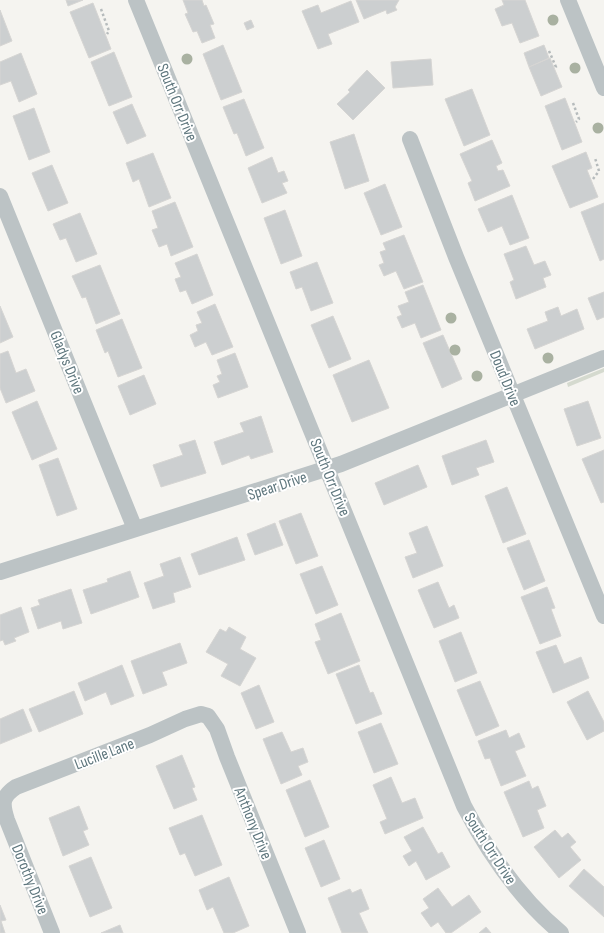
<svg xmlns="http://www.w3.org/2000/svg" width="604" height="933" font-family="'Sofia Sans Condensed',sans-serif">
<style>
.green{fill:#d5dacf}
.building{fill:#cccfd0;stroke:#d6d5d3}
.lines{fill:none;stroke-linecap:round;stroke-linejoin:round}
.path{stroke:#b6bbbc;stroke-width:2.5;stroke-dasharray:2.5 2.5;stroke-linecap:butt}
.minor{stroke:#bcc3c5;stroke-width:16}
.tree{fill:#a9b1a1}
.labels{text-anchor:middle;stroke-width:4;stroke-linejoin:round;paint-order:stroke}
.street-label{font-size:16px;fill:#5e767d;stroke:#fff}
</style>
<rect width="100%" height="100%" fill="#f5f4f0"/>
<!-- green -->
<path class="green" d="M604,368V372L568,387L567,383Z"/>
<!-- building -->
<path class="building" d="M66,0H83L68,6Z
M183,0H202L204,6L206,5L214,24L210,25L215,38L202,43L197,31L193,32L185,14L188,13Z
M356,0H399L395,7L397,10L387,14L386,10L364,19Z
M502,0H525L539,36L520,43L512,23L502,26L495,9L504,5Z
M351,1L359,22L328,34L332,44L318,49L302,11L318,5L321,13Z
M93,3L111,49L89,58L70,12Z
M0,10L12,41L0,46Z
M251,20L254,27L247,30L244,23Z
M223,45L242,92L221,100L203,54Z
M544,45L549,58L529,67L524,53Z
M114,52L132,97L109,106L91,62Z
M21,53L37,94L19,102L11,81L0,85V62Z
M550,58L562,87L541,96L529,67Z
M431,59L433,85L393,88L391,62Z
M367,70L385,88L353,120L337,104L350,92L348,90Z
M472,89L490,135L464,146L445,99Z
M565,98L582,142L562,150L545,106Z
M244,99L264,148L246,156L237,133L234,134L223,107Z
M132,104L146,136L127,144L113,112Z
M34,108L50,152L29,160L13,116Z
M354,134L369,181L345,189L330,142Z
M492,140L502,163L496,166L498,171L503,170L510,186L475,201L468,183L472,181L460,154Z
M586,152L592,168L587,170L598,197L570,208L552,166Z
M153,153L171,198L149,207L139,179L133,182L126,163Z
M272,157L278,173L284,171L288,181L282,183L287,193L262,203L248,168Z
M52,165L68,203L48,211L32,173Z
M385,184L402,227L381,235L364,193Z
M512,195L529,238L510,245L502,226L488,232L478,209Z
M175,202L193,247L171,256L167,244L159,247L152,230L158,228L152,211Z
M604,203V259L600,261L581,212Z
M285,210L302,256L281,264L264,218Z
M80,213L97,254L76,262L66,238L60,240L53,224Z
M404,235L423,282L404,289L396,271L384,276L379,265L384,263L380,252L386,250L383,243Z
M526,246L534,265L545,261L551,275L543,278L546,287L516,299L510,282L514,280L504,254Z
M197,254L213,295L192,304L186,290L180,292L175,279L181,277L175,263Z
M317,262L333,303L311,311L302,287L296,289L290,272Z
M100,265L120,314L96,324L86,297L82,298L72,276Z
M423,285L441,330L421,338L415,323L402,328L397,317L402,315L398,306L409,302L405,292Z
M604,292V317L597,320L588,298Z
M215,304L233,347L212,355L206,342L195,347L190,335L198,331L196,325L202,323L197,312Z
M0,306L13,337L0,343Z
M558,307L561,316L577,309L584,329L535,349L527,329L548,321L545,312Z
M333,316L351,359L329,368L311,325Z
M122,319L142,368L118,377L108,351L105,353L96,330Z
M443,335L462,379L442,388L423,343Z
M8,351L16,373L26,369L35,391L6,403L0,388V354Z
M235,353L248,387L218,398L213,385L220,382L217,376L222,374L217,360Z
M369,360L389,408L352,422L333,375Z
M144,375L156,404L130,415L118,386Z
M37,401L57,449L32,460L12,412Z
M588,401L601,438L577,446L564,409Z
M261,416L273,452L251,459L249,455L222,465L214,442L244,432L240,423Z
M195,440L206,473L161,487L153,465L183,455L179,445Z
M486,440L494,462L476,468L479,475L452,485L442,456Z
M604,450V502L601,503L582,459Z
M58,458L77,509L57,516L39,465Z
M418,465L427,487L384,505L375,483Z
M507,487L526,534L503,543L485,496Z
M301,513L318,556L296,564L279,521Z
M275,523L283,545L255,555L247,534Z
M427,526L443,566L413,578L405,557L417,553L409,533Z
M237,537L245,560L199,575L191,554Z
M529,540L545,581L524,590L507,548Z
M180,557L191,587L173,593L175,602L153,609L144,583L164,576L160,564Z
M322,566L338,605L316,614L300,574Z
M130,571L139,597L91,614L83,590L108,582L107,579Z
M438,582L449,608L454,605L459,618L434,628L418,590Z
M547,587L555,608L551,609L561,636L540,644L521,597Z
M71,589L82,623L63,629L61,621L38,629L31,608L40,605L38,600Z
M21,607L29,632L14,638L16,641L5,645L3,640L0,641V615Z
M341,613L360,661L328,674L315,642L321,640L315,624Z
M229,627L246,637L240,649L256,658L240,686L221,676L228,664L206,652L220,629L226,632Z
M461,632L477,673L455,682L439,641Z
M180,643L187,663L162,672L167,685L143,694L131,661Z
M556,645L564,664L581,657L589,678L553,693L536,652Z
M122,665L134,696L111,705L106,692L85,701L78,683Z
M359,665L370,693L373,692L382,714L356,724L336,674Z
M480,681L499,726L476,736L457,690Z
M259,685L274,722L256,729L241,693Z
M74,691L83,714L39,732L29,709Z
M588,691L604,722V731L587,740L567,702Z
M23,709L32,731L0,744V719Z
M381,723L398,764L374,773L358,732Z
M506,730L509,738L519,733L525,747L515,751L526,776L501,786L490,758L485,759L478,741Z
M282,732L291,752L303,748L308,762L298,766L302,775L281,784L263,739Z
M182,755L195,787L192,788L197,800L174,809L156,766Z
M391,777L402,803L415,798L423,818L385,834L380,822L387,819L373,785Z
M310,780L329,827L305,837L286,790Z
M529,781L532,789L538,786L546,806L537,810L544,828L523,837L504,792Z
M79,806L88,829L83,831L89,845L63,856L49,818Z
M202,815L222,865L195,876L185,853L180,855L169,828Z
M423,827L438,854L442,852L450,867L426,880L416,861L409,866L403,856L412,851L404,837Z
M555,830L562,838L568,833L576,842L570,847L581,860L559,878L534,847Z
M324,840L340,879L321,887L305,848Z
M91,857L112,908L90,917L69,866Z
M584,869L604,887V917L569,886Z
M229,877L249,926L233,933H224L213,907L207,910L199,890Z
M438,888L452,907L469,895L481,912L451,933H446L438,922L431,927L421,913L429,908L423,899Z
M350,889L352,893L361,889L369,909L359,913L368,933H342L328,898Z
M0,905L6,920L1,921L5,933H0Z
M120,925L123,933H101Z
M486,927L491,933H479Z"/>
<g class="lines">
<!-- path -->
<path class="path" d="M101,9L109,31L107,34
M549,51L556,67L555,68
M573,103L579,119L576,122
M593,179L599,171L595,158"/>
<!-- minor -->
<path class="minor" d="M136,0L464,806C489,854 519,898 561,933
M568,0L604,88
M410,139L456,257L604,616
M0,196L135,529
M0,572L341,464L604,358
M52,933L7,820C2,804 1,797 16,787L150,735L185,719L201,714L208,716L217,729L227,757L298,933"/>
</g>
<!-- trees -->
<g class="tree">
<circle cx="553" cy="20" r="5.5"/>
<circle cx="187" cy="59" r="5.5"/>
<circle cx="575" cy="68" r="5.5"/>
<circle cx="598" cy="128" r="5.5"/>
<circle cx="451" cy="318" r="5.5"/>
<circle cx="455" cy="350" r="5.5"/>
<circle cx="548" cy="358" r="5.5"/>
<circle cx="477" cy="376" r="5.5"/>
</g>
<g class="labels">
<!-- street labels -->
<g class="street-label">
<text transform="translate(178 102) rotate(68)" y="6">South Orr Drive</text>
<text transform="translate(68 362) rotate(68)" y="6">Gladys Drive</text>
<text transform="translate(506 378) rotate(68)" y="6">Doud Drive</text>
<text transform="translate(331 477) rotate(68)" y="6">South Orr Drive</text>
<text transform="translate(277 485) rotate(-18)" y="6">Spear Drive</text>
<text transform="translate(104 753) rotate(-21)" y="6">Lucille Lane</text>
<text transform="translate(254 823) rotate(68)" y="6">Anthony Drive</text>
<text transform="translate(491 848) rotate(57)" y="6">South Orr Drive</text>
<text transform="translate(31 879) rotate(68)" y="6">Dorothy Drive</text>
</g>
</g>
</svg>
